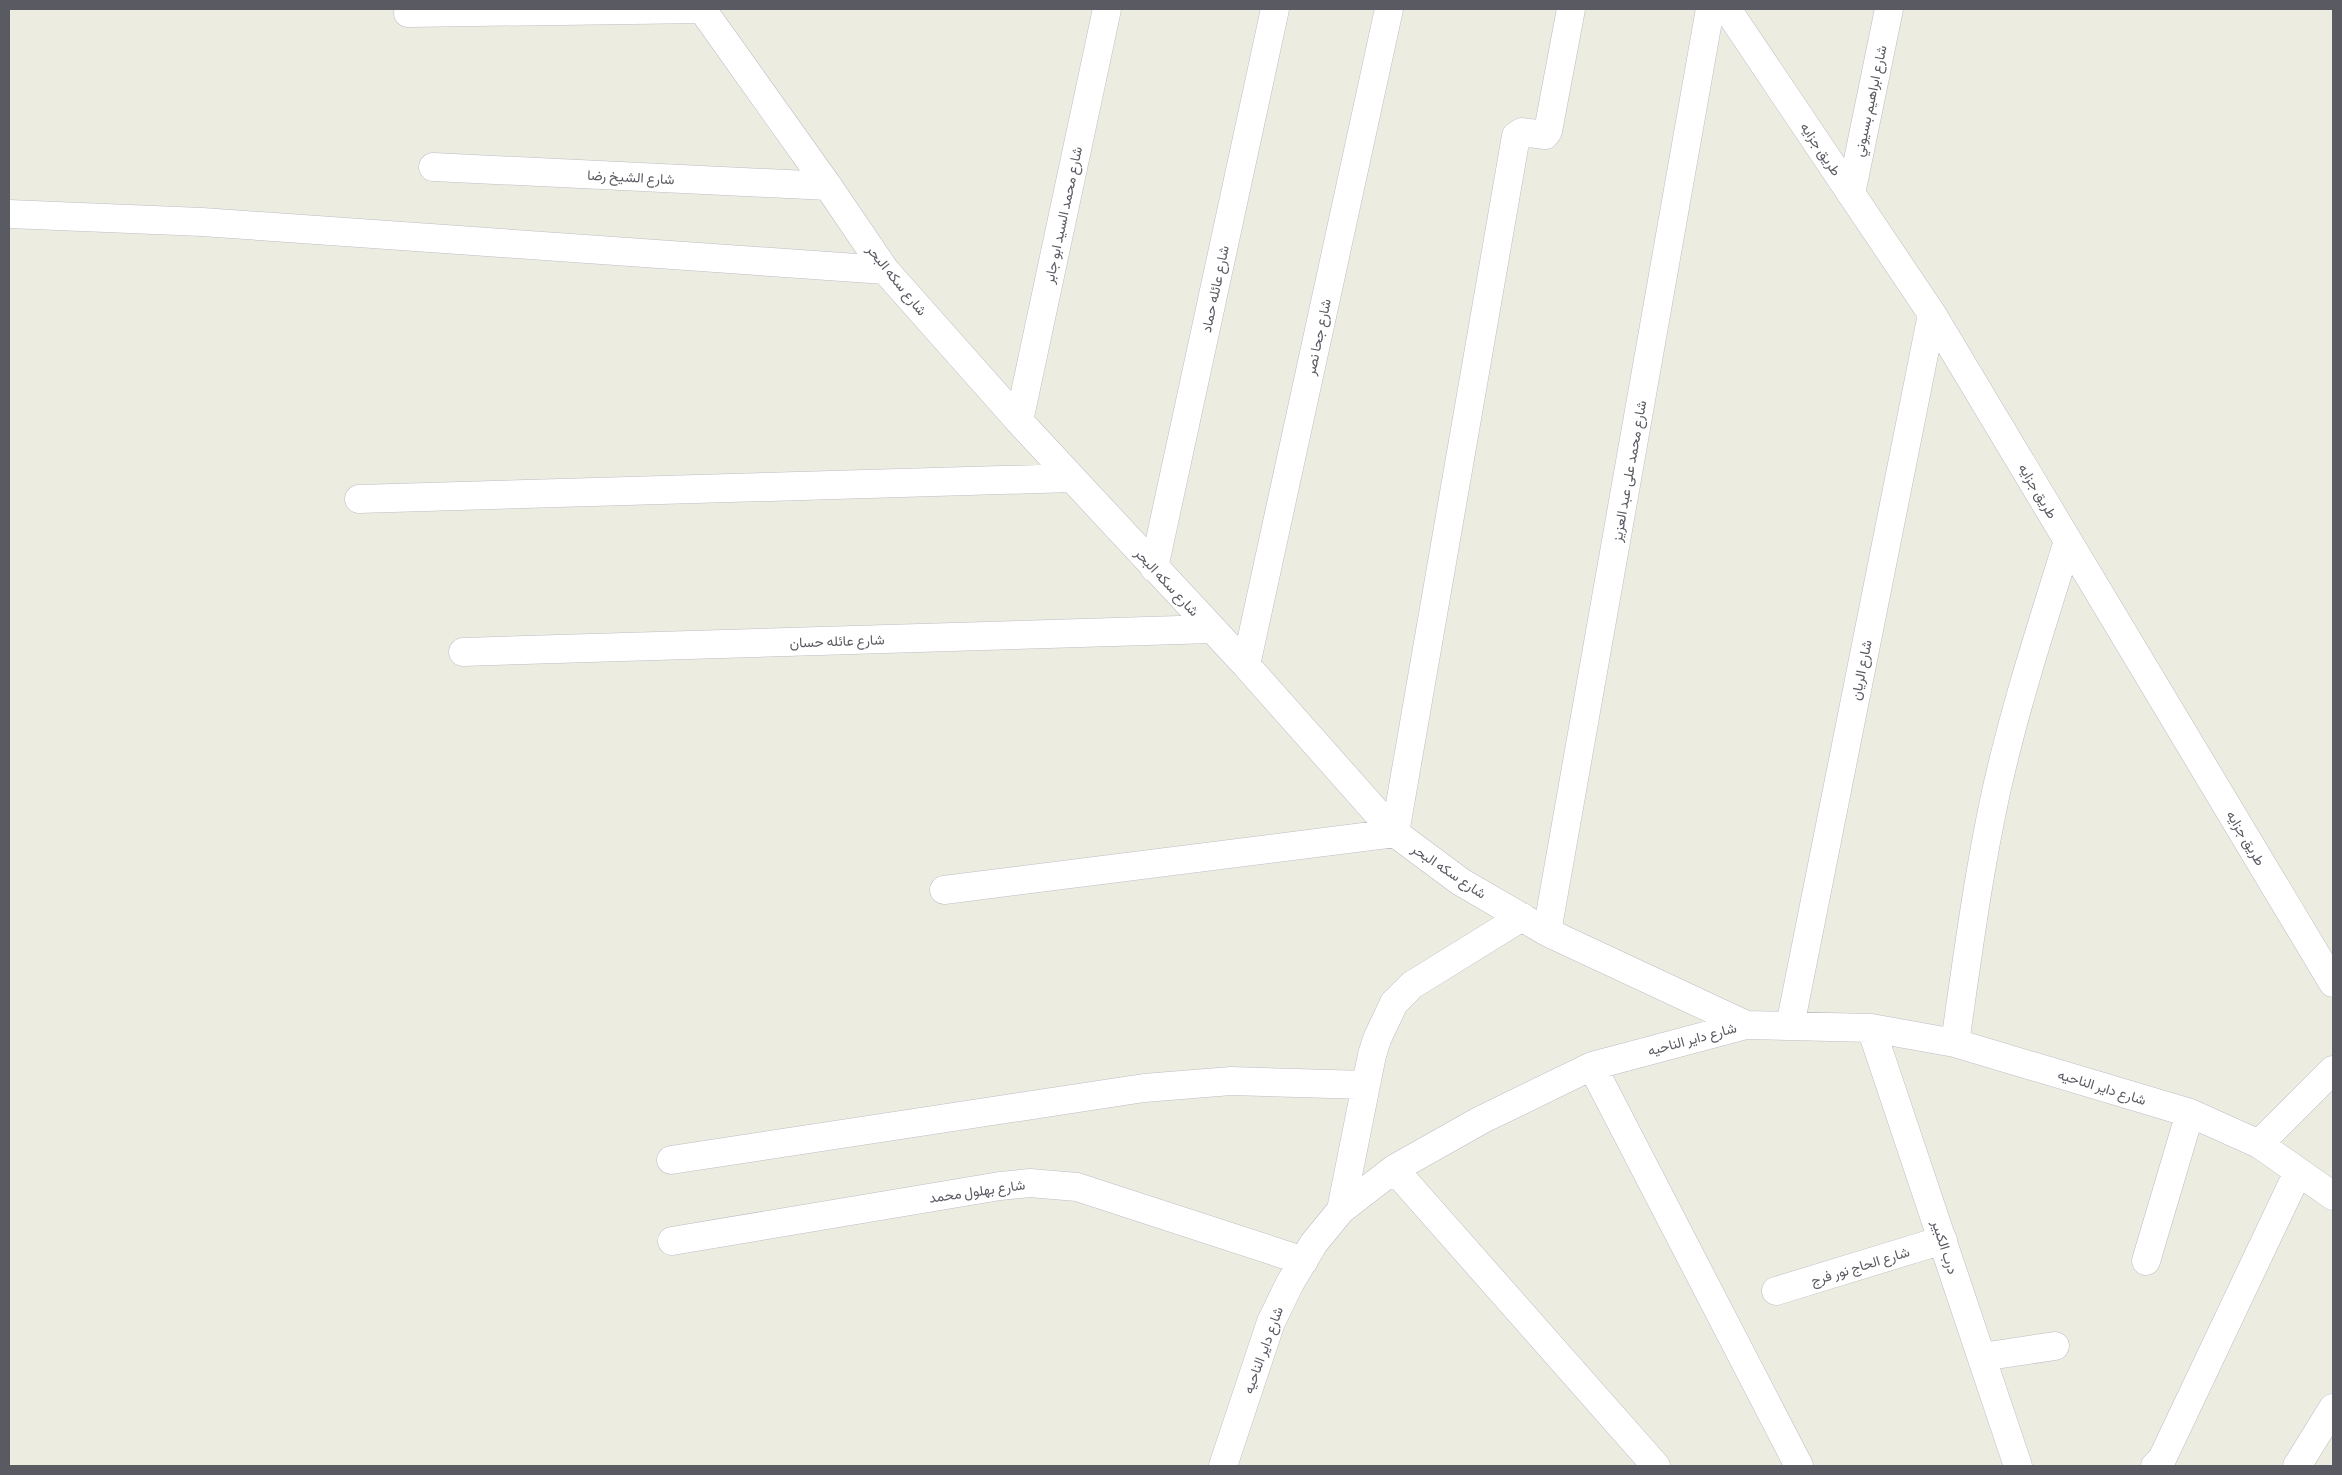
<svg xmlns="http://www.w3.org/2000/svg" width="2342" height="1475" font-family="Manrope,Vazirmatn,sans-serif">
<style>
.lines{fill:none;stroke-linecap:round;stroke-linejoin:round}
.minor-casing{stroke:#bdbdc5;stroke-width:29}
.minor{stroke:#fff;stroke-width:28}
.labels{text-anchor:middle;stroke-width:4;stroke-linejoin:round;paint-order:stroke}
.street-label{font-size:14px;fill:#595a62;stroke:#fff}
</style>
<rect width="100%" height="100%" fill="#ecede0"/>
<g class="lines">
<!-- minor casing -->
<g class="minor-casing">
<path id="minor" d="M702,9L828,186L885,270L1019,421L1246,665L1395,833L1461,882L1547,932L1746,1025
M1727,9L1932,314L2333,983
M408,13L702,9
M433,167L828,186
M1851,194L1889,9
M9,214L202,222L885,270
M1019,421L1107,9
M359,499L1072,478
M1154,568L1275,9
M463,652L1212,629
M1246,665L1389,9
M944,890L1395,833L1516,136L1522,132L1545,135L1548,131L1571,9
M1547,932L1710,9
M1790,1026L1932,314
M1871,1028L2018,1466
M1955,1043C1967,960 1978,875 1996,792C2015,707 2042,624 2068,541
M1592,1066L1799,1466
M2259,1144L2333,1070
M671,1160L1144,1088L1231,1081L1366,1085
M1394,1169L1656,1466
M1341,1210L1372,1055L1377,1039L1394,1003L1412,985L1522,917
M672,1241L1000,1186L1030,1183L1077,1187L1304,1261
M2146,1261L2190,1113
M1776,1291L1943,1240
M1982,1357L2055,1346
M1223,1466L1271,1322L1290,1283L1314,1243L1341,1210L1394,1169L1481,1120L1592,1066L1746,1025L1871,1028L1955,1043L2190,1113L2259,1144L2333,1196
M2155,1466L2162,1459L2298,1172
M2297,1466L2333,1408"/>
</g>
<!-- minor -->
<use href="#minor" class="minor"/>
</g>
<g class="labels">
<!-- street labels -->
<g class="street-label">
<text transform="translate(1870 101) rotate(-78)" y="5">شارع ابراهيم بسيوني</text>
<text transform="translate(1821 149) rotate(56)" y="5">طريق جزايه</text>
<text transform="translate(631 177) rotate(3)" y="5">شارع الشيخ رضا</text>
<text transform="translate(1063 215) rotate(-78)" y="5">شارع محمد السيد ابو جابر</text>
<text transform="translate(897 280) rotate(51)" y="5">شارع سكه البحر</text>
<text transform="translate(1215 289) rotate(-78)" y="5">شارع عائله حماد</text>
<text transform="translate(1318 337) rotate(-78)" y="5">شارع جحا نصر</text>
<text transform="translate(1629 471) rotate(-80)" y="5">شارع محمد على عبد العزيز</text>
<text transform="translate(2038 491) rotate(59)" y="5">طريق جزايه</text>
<text transform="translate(1167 582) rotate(47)" y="5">شارع سكه البحر</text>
<text transform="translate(837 641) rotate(-2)" y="5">شارع عائله حسان</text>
<text transform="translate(1861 670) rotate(-79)" y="5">شارع الريان</text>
<text transform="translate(2246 838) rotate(59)" y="5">طريق جزايه</text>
<text transform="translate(1449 871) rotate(34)" y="5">شارع سكه البحر</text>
<text transform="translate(1692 1039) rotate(-15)" y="5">شارع داير الناحيه</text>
<text transform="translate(2102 1087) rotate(17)" y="5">شارع داير الناحيه</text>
<text transform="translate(977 1191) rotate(-8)" y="5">شارع بهلول محمد</text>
<text transform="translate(1945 1247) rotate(72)" y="5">درب الكبير</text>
<text transform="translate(1860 1266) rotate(-17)" y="5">شارع الحاج نور فرج</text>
<text transform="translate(1263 1350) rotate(-70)" y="5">شارع داير الناحيه</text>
</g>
</g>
<!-- border -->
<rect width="2342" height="1475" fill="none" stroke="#595a62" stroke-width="20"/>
</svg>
